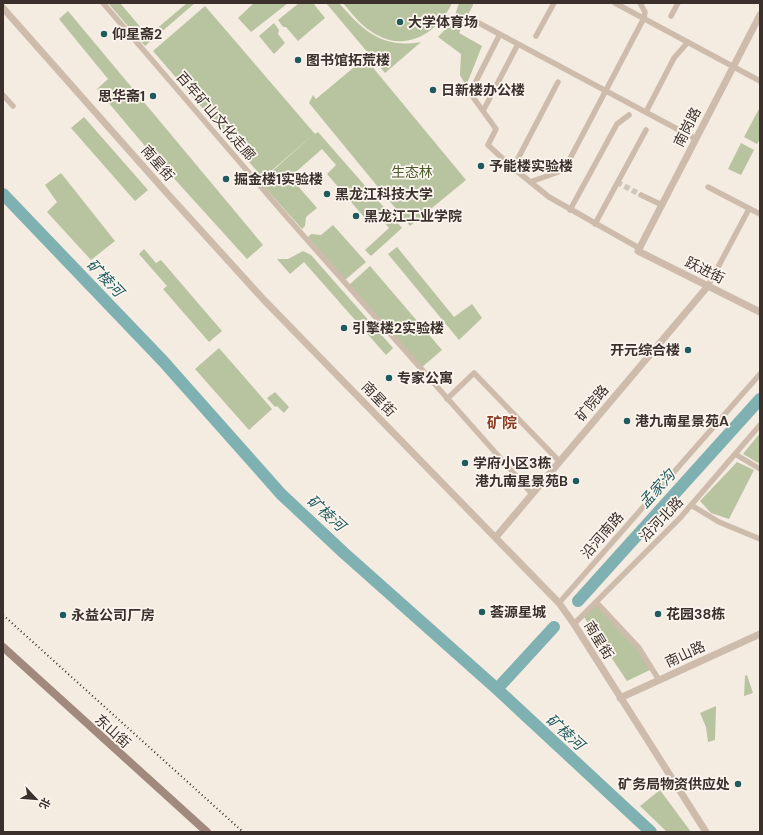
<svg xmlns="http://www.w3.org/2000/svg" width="763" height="835" font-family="'DM Sans','Noto Sans SC',sans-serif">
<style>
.green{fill:#b8c4a0}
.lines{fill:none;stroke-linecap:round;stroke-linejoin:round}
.river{stroke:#7fb0b2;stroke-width:12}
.minor-tunnel{stroke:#cfc6bd;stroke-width:5.5;stroke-dasharray:5.5 3;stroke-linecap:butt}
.minor{stroke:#cdbbac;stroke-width:5.5}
.tertiary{stroke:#cdbbac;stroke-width:7}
.secondary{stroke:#a18a7d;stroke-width:8}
.rail{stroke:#3b302b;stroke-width:2;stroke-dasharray:1 3;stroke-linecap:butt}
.poi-dot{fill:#1f5a5e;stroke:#fbf5ee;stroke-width:1.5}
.labels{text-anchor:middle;stroke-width:3.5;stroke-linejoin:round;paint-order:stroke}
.poi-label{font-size:14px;font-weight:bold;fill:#3b302b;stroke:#fbf5ee;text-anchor:start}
.street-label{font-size:14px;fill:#3b302b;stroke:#fbf5ee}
.park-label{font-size:14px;fill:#4a5a2e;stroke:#fbf5ee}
.water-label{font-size:15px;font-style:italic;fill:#1f5a5e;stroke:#fbf5ee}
.neighbourhood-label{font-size:15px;font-weight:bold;fill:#8c3b22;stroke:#fbf5ee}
</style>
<rect width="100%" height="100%" fill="#f4ebe1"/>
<!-- green -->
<path class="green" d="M108,3H120L148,36L187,3H195L145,46Z
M254,3H288L251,32L238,18Z
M299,3H313L325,18L298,41L286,27H283L278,20Z
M326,3H339C363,31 383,49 421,42L385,73Z
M343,3H452C439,32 407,52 377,35C363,28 353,15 343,3Z
M459,3H474L459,33L482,46L466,86L460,75L461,54L438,37L453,21Z
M205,6L315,134L318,132L402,228L371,256L365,250L389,228L373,210L364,217L327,174L336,165L322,149L290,177L317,208L306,217L305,226L302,229L260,182L314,134L263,178L153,51Z
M68,11L263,245L247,259L150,152L97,89L108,79L59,19Z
M274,23L279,30L278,34L285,43L274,54L259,36Z
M365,58L466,180L410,226L309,103L313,95L316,99Z
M760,107V139L757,144L744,137Z
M84,117L148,190L135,201L71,128Z
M741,143L754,150L741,175L728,169Z
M61,173L115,241L91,260L47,212L57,202L45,185Z
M333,225L366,262L345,280L308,237L311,234L321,235Z
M397,247L454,317L472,304L482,318L459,340L388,254Z
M144,249L156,263L161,260L222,331L209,342L163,289L167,286L139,254Z
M303,251L311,255L393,348L386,355L304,262L290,274L277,259H288Z
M370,266L442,350L421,368L349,285Z
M219,348L272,409L249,430L195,369Z
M275,392L289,407L284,413L277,406L275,407L267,398Z
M760,433V464L743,454Z
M737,462L754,470L729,519L711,513L700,501Z
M597,604L638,649L652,669L627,681L584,617Z
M747,675L753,693L744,696L745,676Z
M716,706L715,740L708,742L706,727L700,713Z
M660,790L691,832H667L640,806Z"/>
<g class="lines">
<!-- river -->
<path class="river" d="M3,194L163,361L281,494L344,553L497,689L651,832
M578,601L760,399
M497,689L554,627"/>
<!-- minor-tunnel -->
<path class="minor-tunnel" d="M617,182L641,195"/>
<!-- minor -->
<path class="minor" d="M103,3L286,216L532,494
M615,3L760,81
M671,16L678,3
M477,22L696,139
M536,36L554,3
M518,44L483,111L496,129L488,145L513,168L549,197L639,248
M3,95L13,106
M483,111L470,93L500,34
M646,112L674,58L688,42
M513,168L558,82
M530,182L564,170L644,18L645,12L640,3
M708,187L760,214
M641,195L662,205
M570,210L617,124L629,115
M595,224L646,130
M708,286L749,209
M447,399L474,373L560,462
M735,454L760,469
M691,505L719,522L760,539
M596,602L639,648L659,680
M559,603L760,374
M574,624L680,518L760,425"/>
<!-- tertiary -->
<path class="tertiary" d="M3,8L165,191L264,300L559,603L574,624L706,832
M760,15L638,251L760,312
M496,537L708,286
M620,698L760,634"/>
<!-- secondary -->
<path class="secondary" d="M3,647L207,832"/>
<!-- rail -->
<path class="rail" d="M3,615L243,832"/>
</g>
<!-- markers -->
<g class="poi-dot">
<circle cx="400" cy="22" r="4"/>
<circle cx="104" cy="34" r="4"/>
<circle cx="298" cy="60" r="4"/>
<circle cx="433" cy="90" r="4"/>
<circle cx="153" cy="96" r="4"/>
<circle cx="481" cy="166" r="4"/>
<circle cx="226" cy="179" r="4"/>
<circle cx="327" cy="194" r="4"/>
<circle cx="356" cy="216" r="4"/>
<circle cx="344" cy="328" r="4"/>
<circle cx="688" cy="350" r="4"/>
<circle cx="389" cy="378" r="4"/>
<circle cx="627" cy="421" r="4"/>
<circle cx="465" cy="463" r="4"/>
<circle cx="576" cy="481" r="4"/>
<circle cx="482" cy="612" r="4"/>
<circle cx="658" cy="614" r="4"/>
<circle cx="63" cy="615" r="4"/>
<circle cx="738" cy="784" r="4"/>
</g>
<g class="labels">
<!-- poi labels -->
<g class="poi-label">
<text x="408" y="27">大学体育场</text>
<text x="112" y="39">仰星斋2</text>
<text x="306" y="65">图书馆拓荒楼</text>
<text x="441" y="95">日新楼办公楼</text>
<text x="145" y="101" text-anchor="end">思华斋1</text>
<text x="489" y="171">予能楼实验楼</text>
<text x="234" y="184">掘金楼1实验楼</text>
<text x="335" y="199">黑龙江科技大学</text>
<text x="364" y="221">黑龙江工业学院</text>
<text x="352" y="333">引擎楼2实验楼</text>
<text x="680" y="355" text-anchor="end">开元综合楼</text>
<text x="397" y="383">专家公寓</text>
<text x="635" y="426">港九南星景苑A</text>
<text x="473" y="468">学府小区3栋</text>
<text x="568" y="486" text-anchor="end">港九南星景苑B</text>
<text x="490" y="617">荟源星城</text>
<text x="666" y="619">花园38栋</text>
<text x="71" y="620">永益公司厂房</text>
<text x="730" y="789" text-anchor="end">矿务局物资供应处</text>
</g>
<!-- street labels -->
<g class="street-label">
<text transform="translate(216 116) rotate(49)" y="5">百年矿山文化走廊</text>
<text transform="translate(687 127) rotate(-63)" y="5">南岗路</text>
<text transform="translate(158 163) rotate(49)" y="5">南星街</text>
<text transform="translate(705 270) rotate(26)" y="5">跃进街</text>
<text transform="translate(379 399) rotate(46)" y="5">南星街</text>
<text transform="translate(592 403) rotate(-50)" y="5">矿院路</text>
<text transform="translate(661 519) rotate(-46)" y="5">沿河北路</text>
<text transform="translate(602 535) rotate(-49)" y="5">沿河南路</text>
<text transform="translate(599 640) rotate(58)" y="5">南星街</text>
<text transform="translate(685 654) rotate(-25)" y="5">南山路</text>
<text transform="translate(113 731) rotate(42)" y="5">东山街</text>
</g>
<!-- park labels -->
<g class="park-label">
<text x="412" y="177">生态林</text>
</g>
<!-- water labels -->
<g class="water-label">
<text transform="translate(105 278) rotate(46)" y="5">矿棱河</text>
<text transform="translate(657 489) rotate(-48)" y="5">孟家沟</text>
<text transform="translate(326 513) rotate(42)" y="5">矿棱河</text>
<text transform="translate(565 732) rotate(42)" y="5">矿棱河</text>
</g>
<!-- neighbourhood labels -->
<g class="neighbourhood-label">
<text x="502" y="428">矿院</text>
</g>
</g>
<!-- border -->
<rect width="763" height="835" fill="none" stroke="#3b302b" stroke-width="8"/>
<!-- north arrow -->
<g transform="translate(36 799) rotate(116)" stroke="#fbf5ee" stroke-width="3" paint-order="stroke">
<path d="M0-3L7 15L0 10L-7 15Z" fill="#3b302b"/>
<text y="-6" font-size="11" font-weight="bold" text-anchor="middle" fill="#3b302b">北</text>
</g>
</svg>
